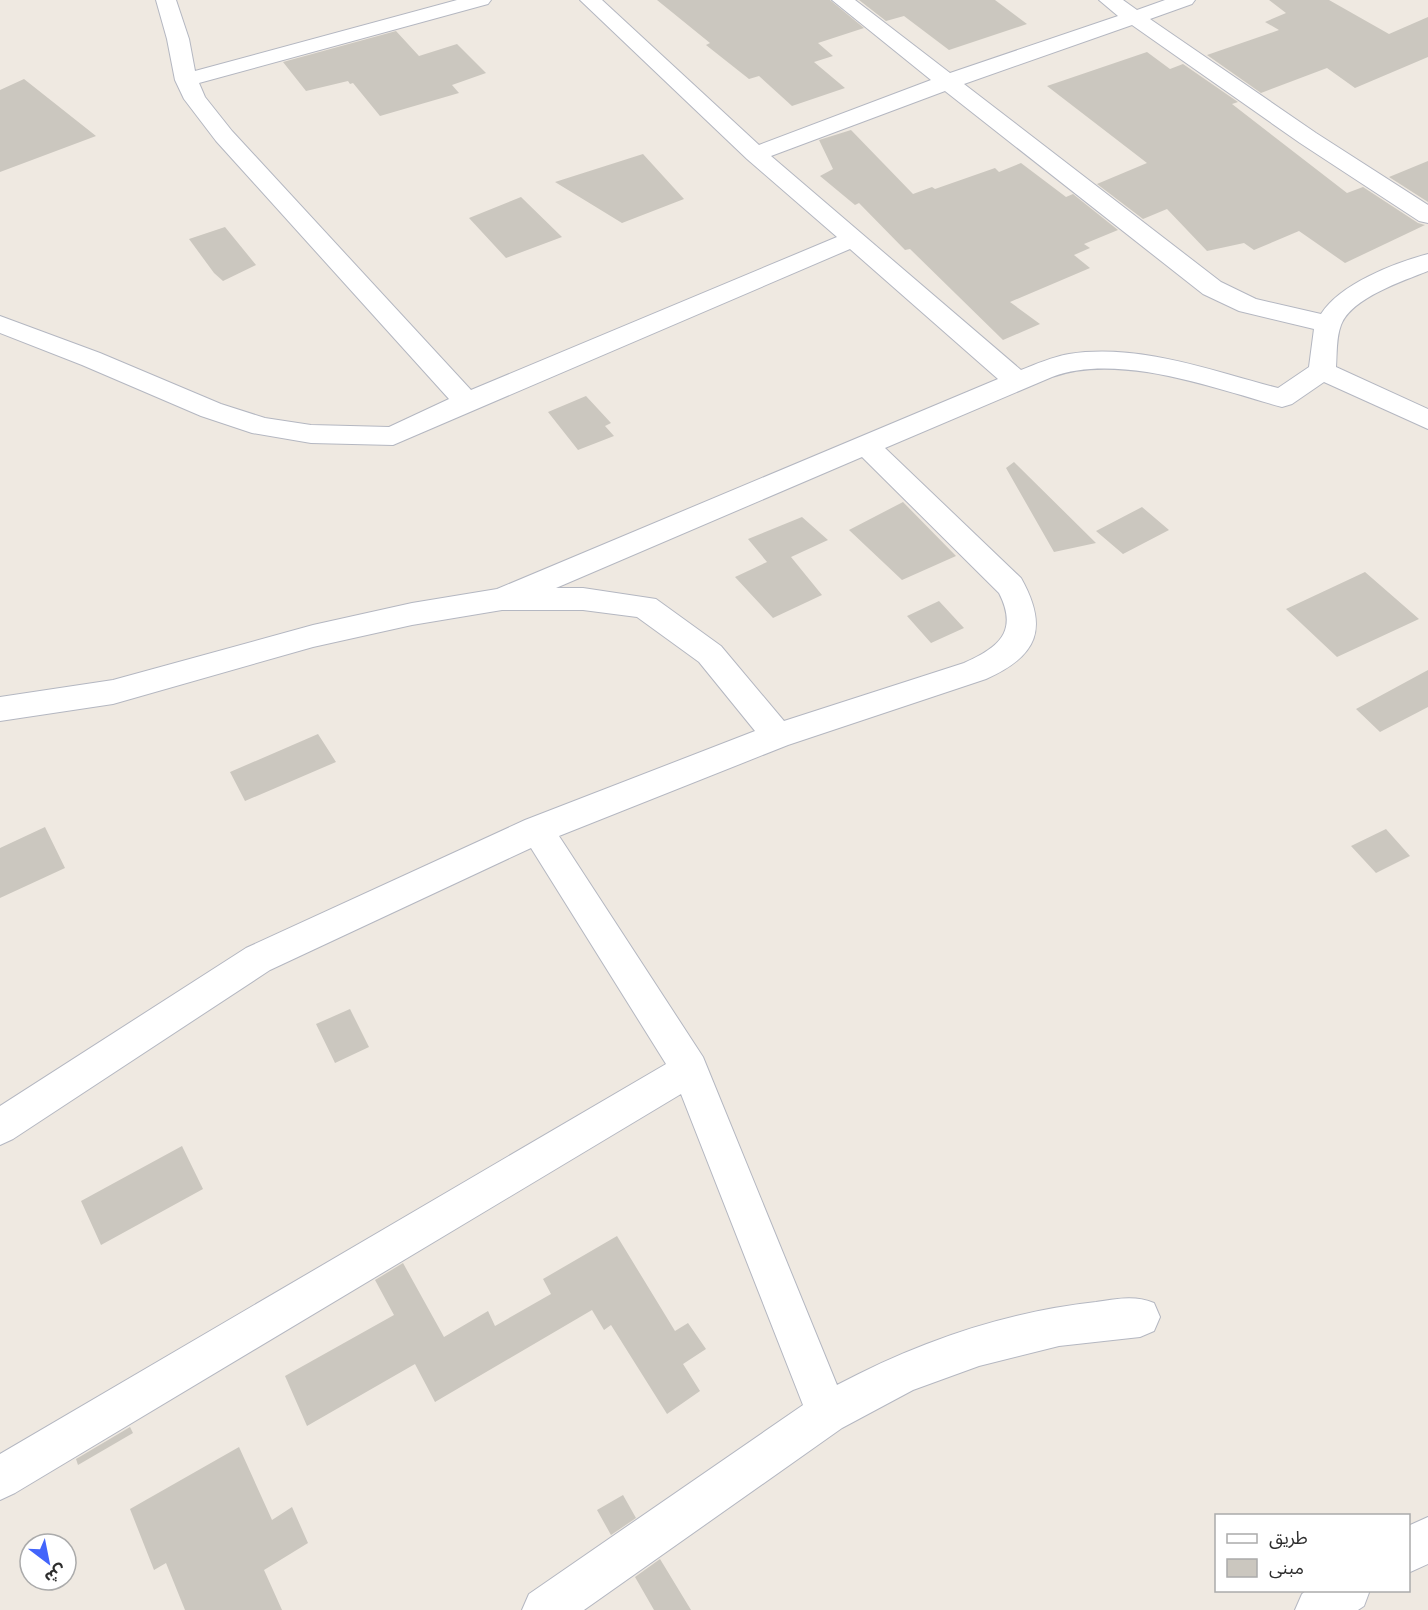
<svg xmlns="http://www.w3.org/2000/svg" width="1428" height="1610" font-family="'Fira Sans Condensed','Noto Sans Arabic',sans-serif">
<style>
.building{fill:#cbc7bf}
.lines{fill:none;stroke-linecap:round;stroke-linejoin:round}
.street-casing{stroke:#b4b7c1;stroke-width:2}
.street{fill:#fff;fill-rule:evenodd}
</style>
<rect width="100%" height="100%" fill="#efe9e1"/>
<!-- building -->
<path class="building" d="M657,0H830L864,28L818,43L833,56L814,62L845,88L792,106L759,76L749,79L706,45L710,43Z
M859,0H995L1027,24L949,50L904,16L886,21Z
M1269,0H1329L1389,34L1428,17V57L1355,88L1327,68L1261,93L1207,55L1279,30L1265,22L1286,13Z
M396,31L419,56L457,44L486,73L452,85L459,93L380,116L353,83L350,84L348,81L306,91L283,62Z
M1147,52L1170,69L1183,64L1238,102L1232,104L1347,193L1363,187L1418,223L1425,225L1345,263L1299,231L1254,250L1244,243L1207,251L1167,209L1143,219L1097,184L1147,163L1047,86Z
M24,79L96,136L0,172V90Z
M851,130L913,194L932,187L935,189L995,168L999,172L1021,163L1066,197L1073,194L1118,230L1084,244L1090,248L1074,255L1090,268L1010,302L1040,324L1003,340L910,249L905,250L859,203L855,205L820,176L833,169L819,140Z
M643,154L684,199L622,223L555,182Z
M1428,161V202L1389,177Z
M521,197L562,237L506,258L469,218Z
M225,227L256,265L223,281L214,273L189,239Z
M586,396L611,423L605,426L614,436L578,450L548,412Z
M1014,462L1096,543L1054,552L1006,468Z
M903,502L956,556L902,580L849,530Z
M1142,507L1169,530L1123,554L1096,531Z
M802,517L828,540L791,557L822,595L773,618L735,577L767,562L748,539Z
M1365,572L1419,619L1337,657L1286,609Z
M939,601L964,628L931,643L907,616Z
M1428,670V707L1380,732L1356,709Z
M318,734L336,762L245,801L230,772Z
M45,827L65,868L0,898V848Z
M1386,829L1410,856L1376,873L1351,846Z
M350,1009L369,1047L335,1063L316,1024Z
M182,1146L203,1189L101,1245L81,1201Z
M617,1236L675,1331L688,1323L706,1349L683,1364L700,1391L667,1414L611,1325L604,1330L592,1310L435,1402L415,1364L307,1426L285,1376L394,1315L375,1280L403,1263L444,1337L488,1311L495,1326L551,1294L543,1279Z
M130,1427L133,1433L78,1465L76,1459Z
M239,1447L272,1520L292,1507L308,1543L264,1570L282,1610H185L166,1563L154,1570L130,1509Z
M623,1495L636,1518L611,1535L597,1510Z
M660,1559L691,1610H654L635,1577Z"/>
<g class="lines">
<!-- street casing -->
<g class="street-casing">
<path id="street" d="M156,0H176L189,39L195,71L457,0H491L488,4L199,83L205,97L232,131L471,390L837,237L747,159L580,0H602L759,145L931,80L832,0H855L950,73L1118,16L1099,0H1123L1137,10L1165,0H1195L1192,4L1150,19L1316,133L1428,205V223L1419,221L1300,143L1132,25L964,84L1221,282L1256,299L1321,314C1340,284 1394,263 1428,254V271C1403,281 1351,298 1341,325C1336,338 1337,353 1336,367L1428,409V429L1324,382L1292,404L1282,407C1216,389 1119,352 1052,377L885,448L1021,578C1049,628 1038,656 986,679L788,745L559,836L703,1057L837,1385C918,1342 1004,1312 1096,1302C1117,1299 1135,1295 1154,1303L1160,1317L1154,1331L1140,1337L1059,1346L979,1366L913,1390L842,1428L584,1610H522L529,1594L803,1405L681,1094L15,1493L0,1500V1454L666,1064L531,848L270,970L13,1139L0,1145V1106L246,948L525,820L755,731L699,662L637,617L583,610H502L412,625L313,647L113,704L0,721V697L113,680L313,625L412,603L497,589L998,379L850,249L393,445L311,443L252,433L201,416L82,365L0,333V316L100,353L221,404L265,418L311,425L389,427L449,399L216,141L184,99L175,80L167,39ZM945,91L1203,294L1239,311L1314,329L1309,367L1278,388C1212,371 1139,343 1069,354C1052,357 1036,364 1021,370L771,156ZM862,457L999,593C1019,632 998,648 964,663L784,721L721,646L656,599L583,588H556Z
M1428,1517V1564L1408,1573V1526Z
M1307,1590H1370L1364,1606L1358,1610H1295L1302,1594Z"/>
</g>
<!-- street -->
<use href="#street" class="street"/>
</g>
<!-- legend -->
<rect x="1215" y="1514" width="195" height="78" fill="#ffffff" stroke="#ababab" stroke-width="1.5"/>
<rect x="1227" y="1534" width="30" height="9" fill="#ffffff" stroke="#ababab" stroke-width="1.5"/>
<text x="1269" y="1544" font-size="18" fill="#2e2e2e">طريق</text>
<rect x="1227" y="1559" width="30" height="18" fill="#cbc7bf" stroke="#ababab" stroke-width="1.5"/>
<text x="1269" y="1574" font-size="18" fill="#2e2e2e">مبنى</text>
<!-- north arrow -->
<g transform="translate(48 1562) rotate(148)"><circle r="28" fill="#ffffff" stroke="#ababab" stroke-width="1.5"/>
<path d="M0-4.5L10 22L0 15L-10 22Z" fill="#4264fb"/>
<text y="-9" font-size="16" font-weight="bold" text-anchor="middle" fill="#2e2e2e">ش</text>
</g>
</svg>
